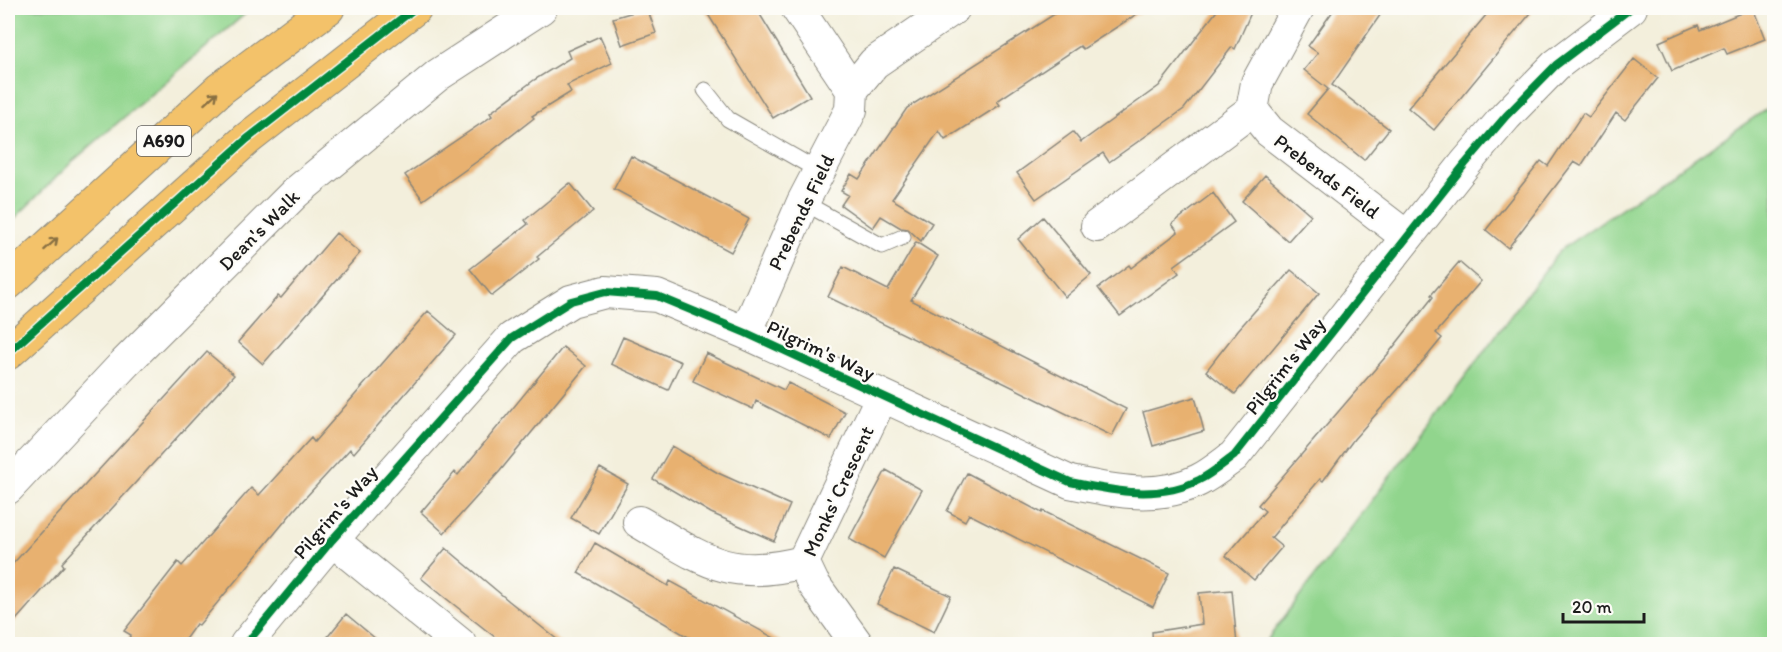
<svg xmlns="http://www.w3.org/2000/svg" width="1782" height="652" font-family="Itim,sans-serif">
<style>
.green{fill:#91d58d;stroke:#567854;stroke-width:1.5}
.building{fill:#e8b170}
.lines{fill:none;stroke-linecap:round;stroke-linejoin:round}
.lane-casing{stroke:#88867c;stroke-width:17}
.street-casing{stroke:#88867c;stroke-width:34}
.highway-casing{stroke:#88867c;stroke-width:35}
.lane{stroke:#fff;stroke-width:15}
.street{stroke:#fff;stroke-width:32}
.highway{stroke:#f3c26a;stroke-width:33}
.cycleway-casing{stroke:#fdfcf7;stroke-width:11}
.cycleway{stroke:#00873e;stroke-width:8}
.oneway{stroke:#886f43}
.labels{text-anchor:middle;stroke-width:4.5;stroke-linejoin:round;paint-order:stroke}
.shield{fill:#fdfcf7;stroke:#605f5e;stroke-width:1.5}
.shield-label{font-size:18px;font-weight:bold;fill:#1c1c1c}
.street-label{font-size:20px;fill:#1c1c1c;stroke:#fdfcf7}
</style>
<rect width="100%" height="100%" fill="#fdfcf7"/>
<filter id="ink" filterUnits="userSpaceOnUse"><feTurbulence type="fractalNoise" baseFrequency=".0167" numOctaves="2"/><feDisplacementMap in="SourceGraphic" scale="12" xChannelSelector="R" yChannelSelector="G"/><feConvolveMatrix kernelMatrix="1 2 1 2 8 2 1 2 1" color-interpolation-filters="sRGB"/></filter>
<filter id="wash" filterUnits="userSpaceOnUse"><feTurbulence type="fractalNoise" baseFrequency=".008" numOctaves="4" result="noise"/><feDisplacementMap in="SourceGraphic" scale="24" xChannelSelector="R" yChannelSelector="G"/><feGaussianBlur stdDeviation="1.35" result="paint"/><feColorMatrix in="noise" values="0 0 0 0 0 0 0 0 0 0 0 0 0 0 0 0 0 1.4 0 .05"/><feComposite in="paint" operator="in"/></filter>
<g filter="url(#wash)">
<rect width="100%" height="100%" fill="#f3efdc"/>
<!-- green -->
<path class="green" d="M8,8H252L73,161L8,225Z
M1774,104V644H1264L1560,250Z"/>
<g id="blocks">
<!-- building -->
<path class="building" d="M647,8L656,33L622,45L613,18Z
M704,8H756L810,96L773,118Z
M1064,8H1146L1083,49L1080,46L997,101L1000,105L945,140L939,131L892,199L932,223L921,241L908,229L901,228L881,216L873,228L841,205L848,195L841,191L851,174L859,179L907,108Z
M1219,8H1253L1235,49L1232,47L1184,109L1109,162L1103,153L1036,199L1017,173L1073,132L1081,142L1159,86Z
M1335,8H1385L1332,85L1389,129L1364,160L1307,114L1328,89L1304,70L1318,53L1308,46Z
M1492,8H1535L1434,130L1408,108Z
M1753,8L1765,39L1727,54L1724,48L1672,71L1659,42L1698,25L1700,30Z
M600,36L612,63L567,85L571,92L532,116L534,118L493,150L423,200L405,175L492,116L490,113L534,80L570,58L567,51Z
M1634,59L1658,78L1625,120L1616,113L1581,166L1574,162L1508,248L1486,230L1541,161L1548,166L1583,113L1589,117Z
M631,156L749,219L731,252L614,189Z
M1265,175L1311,215L1288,241L1242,201Z
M570,183L593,211L537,257L539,259L492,296L470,269L528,224L525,220Z
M1213,193L1234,222L1174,266L1179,273L1120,316L1098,288L1129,265L1131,268L1178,232L1172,224Z
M1043,217L1091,275L1065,297L1018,239Z
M336,233L360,253L263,364L238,342L278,296L281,298Z
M916,242L938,256L911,300L1126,409L1112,436L828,297L843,267L888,290Z
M1459,262L1481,281L1436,333L1442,338L1424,360L1354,439L1323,481L1320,479L1271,538L1282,547L1254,580L1226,556L1265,511L1258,505L1388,354L1433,297L1431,295Z
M1291,270L1319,293L1235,394L1206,371L1238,330Z
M428,311L456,335L354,453L350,449L295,509L199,625L196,624L181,645H124L131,635L124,631L178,562L182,566L251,488L259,495L311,438L314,442Z
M623,337L681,362L668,390L611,364Z
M563,347L586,366L500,471L444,533L421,512L455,472L458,475Z
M207,352L234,375L62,563L64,566L8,629V569Z
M706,353L784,390L788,383L845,412L831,439L756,401L753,409L693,381Z
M1195,397L1204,431L1153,446L1143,412Z
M672,446L718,473L790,505L774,541L711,513L653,479Z
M600,468L628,484L599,534L571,518Z
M886,470L922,490L884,558L849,539Z
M967,473L1042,513L1043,511L1169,573L1153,607L969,514L965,521L947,511Z
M595,543L668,586L670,581L787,645H702L578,573Z
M446,548L509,601L564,645H505L443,596L421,578Z
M894,569L951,596L934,632L877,604Z
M1232,590L1237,645H1153L1152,632L1202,624L1199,593Z
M346,614L383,645H321Z"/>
</g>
</g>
<g filter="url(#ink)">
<use href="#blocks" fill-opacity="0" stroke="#88867c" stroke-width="1.5"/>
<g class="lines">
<!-- lane casing -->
<g class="lane-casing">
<path id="lane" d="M705,90L728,119L819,171
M803,202L882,246L903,237"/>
</g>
<!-- street casing -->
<g class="street-casing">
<path id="street" d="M1298,8L1257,83L1252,110L1269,131L1407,237
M852,90L874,63L954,8
M1097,226L1252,110
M746,333L803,202L851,110L852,90L797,8
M8,488L125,363L295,193L438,75L541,8
M639,522C703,559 727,582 803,562
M332,540L460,644
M246,644L332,540L512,338L571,301L605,292L657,296L746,333L1070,482C1113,491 1158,501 1199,480C1211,474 1223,464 1234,456L1465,164L1506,116L1556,65L1631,8
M857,644L813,583L803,562L882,396"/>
</g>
<!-- highway casing -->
<g class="highway-casing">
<path id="highway" d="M8,283L220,89L328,8
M8,353L247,139L415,8"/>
</g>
<!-- lane -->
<use href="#lane" class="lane"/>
<!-- street -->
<use href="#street" class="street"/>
<!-- highway -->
<use href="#highway" class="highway"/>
<!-- cycleway casing -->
<g class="cycleway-casing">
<path id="cycleway" d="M8,353L247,139L415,8
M246,644L332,540L512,338L571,301L605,292L657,296L746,333L1070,482C1113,491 1158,501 1199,480C1211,474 1223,464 1234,456L1465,164L1506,116L1556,65L1631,8"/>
</g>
<!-- cycleway -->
<use href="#cycleway" class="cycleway"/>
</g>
<!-- one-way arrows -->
<defs><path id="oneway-shaft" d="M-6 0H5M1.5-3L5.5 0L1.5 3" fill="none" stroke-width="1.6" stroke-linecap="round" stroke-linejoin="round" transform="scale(1.5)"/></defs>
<g class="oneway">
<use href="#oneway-shaft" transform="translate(211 98) rotate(-42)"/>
<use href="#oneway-shaft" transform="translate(51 244) rotate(-42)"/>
</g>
</g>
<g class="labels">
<!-- shield labels -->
<rect class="shield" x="137" y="126" width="54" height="30" rx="4.5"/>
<g class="shield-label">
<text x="164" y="147">A690</text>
</g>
<!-- street labels -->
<g class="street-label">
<text transform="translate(1327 176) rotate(37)" y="7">Prebends Field</text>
<text transform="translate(801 212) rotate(-64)" y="7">Prebends Field</text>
<text transform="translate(259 230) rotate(-45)" y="7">Dean's Walk</text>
<text transform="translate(821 350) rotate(25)" y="7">Pilgrim's Way</text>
<text transform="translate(1285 366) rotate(-52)" y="7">Pilgrim's Way</text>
<text transform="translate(838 491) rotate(-65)" y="7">Monks' Crescent</text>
<text transform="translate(335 512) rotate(-49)" y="7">Pilgrim's Way</text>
</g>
</g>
<!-- margin -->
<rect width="1782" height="652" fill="none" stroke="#fdfcf7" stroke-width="30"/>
<!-- scale -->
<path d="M1563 613v9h81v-9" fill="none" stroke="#1c1c1c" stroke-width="3"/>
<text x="1572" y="613" font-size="18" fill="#1c1c1c" stroke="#fdfcf7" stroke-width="4.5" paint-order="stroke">20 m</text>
</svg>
